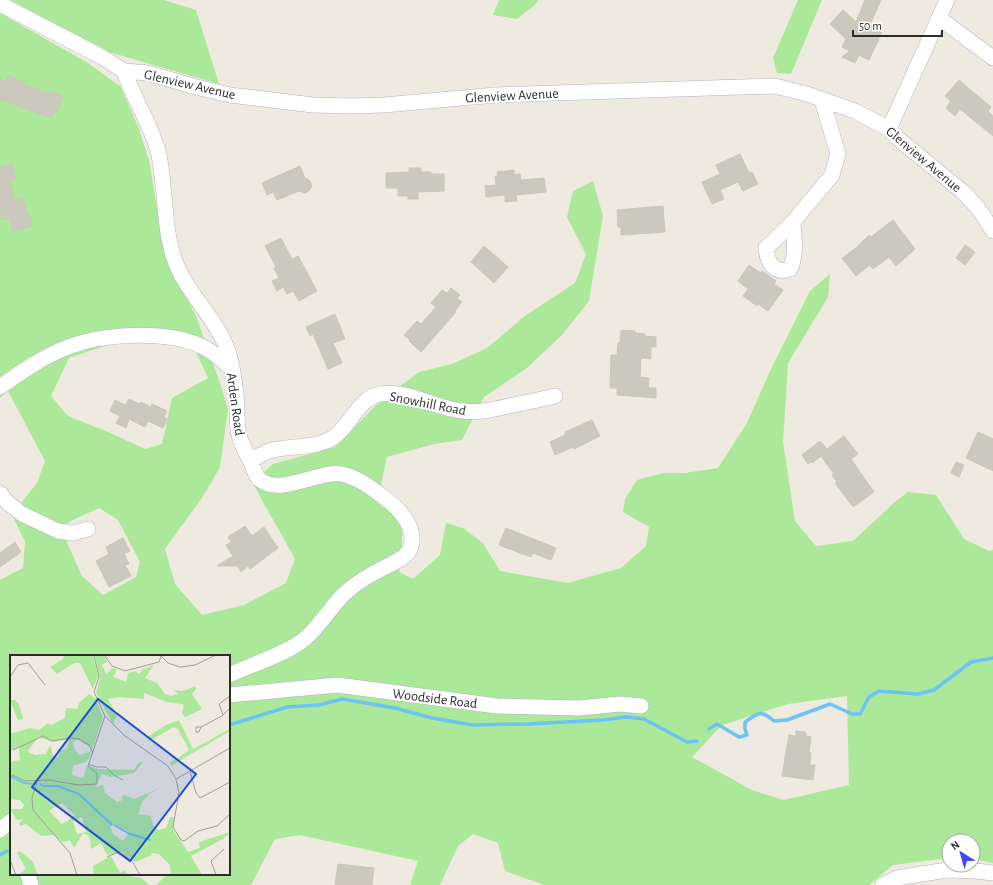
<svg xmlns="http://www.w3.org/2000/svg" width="993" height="885" font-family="'Alegreya Sans',sans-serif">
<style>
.green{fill:#abe899;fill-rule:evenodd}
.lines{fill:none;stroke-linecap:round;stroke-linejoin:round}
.stream{stroke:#6dc2f6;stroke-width:3.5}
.building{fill:#cbc8bd;stroke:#cbc6b8}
.minor-casing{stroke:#b3b3c1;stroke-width:16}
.minor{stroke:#fff;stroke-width:15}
.labels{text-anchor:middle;stroke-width:4;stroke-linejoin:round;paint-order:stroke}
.street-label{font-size:14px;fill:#2d2d2d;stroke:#fff}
.inset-river{fill:none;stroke:#6dc2f6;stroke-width:2}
.inset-road{fill:none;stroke:#a19e98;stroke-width:1}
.view{fill:#1d4ed8;fill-opacity:0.15;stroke:#1d4ed8;stroke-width:2}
.inset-edge{fill:none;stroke:#2d2d2d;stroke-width:2}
</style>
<rect width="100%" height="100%" fill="#efeadf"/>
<!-- green -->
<path class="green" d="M10,0H164L196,10L219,84L109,52Z
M499,0H538L536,4L517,19L493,15Z
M798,0H822L791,74L777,73L773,58Z
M0,13L88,63L121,87L139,129L149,160L165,257L196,316L220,383L228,409L220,467L204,495L165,549L175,584L202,615L244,605L286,583L295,559L252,482L273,464L335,447L379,402L419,372L452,364L487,348L525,316L575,283L586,254L567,217L573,191L593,181L603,216L589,301L562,335L527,368L484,397L462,440L434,444L387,457L381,484L402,523V547L399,572L413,579L440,555L446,523L463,528L483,543L500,571L568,583L621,568L646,546L649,527L623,512L625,499L637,480L663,473H685L718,468L747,423L771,369L810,291L830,274L828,297L788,363L783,442L795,521L816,546L853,541L896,501L908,492L936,495L964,539L989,551L993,550V863L973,859V841H949V858L893,865L869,885H544L505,871L498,843L473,834L458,846L440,885H410L418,861L300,835L275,839L251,885H156L168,874H229V656H11V874H120L141,878L150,885H0V580L23,568L25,542L12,515L37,483L45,461L8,391L0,398ZM140,340L193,346L208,378L172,398L162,444L145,449L108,432L68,416L51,396L69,358L107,345ZM99,508L118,520L140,562L136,577L103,595L82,576L60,527L77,518ZM847,696L849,785L784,800L752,790L692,757L722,725L788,704Z"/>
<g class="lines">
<!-- stream -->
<path class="stream" d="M229,725L287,707L319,705L342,699L395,708L432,718L473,725L528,724L603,720L626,717L644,719L687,742L697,741
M709,729L717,724L739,737L747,735L745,729V722C759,713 760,709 774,721L787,720L830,704L852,714H860L869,697L879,691L918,694L934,690L971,662L993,658
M0,855L7,851"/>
</g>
<!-- building -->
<path class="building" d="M865,0H881L870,25L873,26L872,28L882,32L869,60L859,55L855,63L842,57L850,51L842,47L846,39L830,24L843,10L856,22Z
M8,76L24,82L23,84L41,91L49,94L50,91L63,96L57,112L55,111L51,118L0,99V79L6,81Z
M959,80L991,107L988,111L993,116V136L960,109L955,116L946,108L951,101L945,96Z
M740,154L749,173L752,172L758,184L743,191L738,182L720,190L724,199L712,204L702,182L720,174L716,165Z
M12,164L16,179L10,181L15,201L23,199L27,214L29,213L32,226L13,231L10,218L2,220L0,213V167Z
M300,166L305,178L309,180L312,186L309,191L305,193L299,191L277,200L273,192L267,195L262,183Z
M409,168H421V172H431V174H444V191L418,192V199H408V196H398V188H386V173L409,172Z
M514,170V175L520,174L521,180L544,178L546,192L516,195L517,201L505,202V195L486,197L485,186L496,185L495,176H498L497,172Z
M663,206L665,232L621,235V227H618L617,210Z
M893,220L915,249L896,266L889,257L873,269L870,265L856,276L842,258L856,248L869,235L871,237Z
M281,238L292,259L298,256L317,291L299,301L293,291L287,294L283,287L277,291L272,281L279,278L274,268L276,267L265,246Z
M965,245L975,252L965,265L956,258Z
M484,246L508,267L494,283L471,262Z
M749,265L761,273L762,271L776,281L774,284L783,290L768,311L758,304L757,306L743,296L748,289L738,281Z
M451,288L460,295L457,298L462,302L455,311L456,312L421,352L409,341L410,340L404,335L417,321L421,324L436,307L431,303L442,290L447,293Z
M335,314L345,339L333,343L342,363L328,369L313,334L310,336L306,327Z
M621,330L635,331V333L645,334V336L656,337V347H651V359L641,358L640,377L649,378L648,388H656V398L617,395V388H610L611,355H617L618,343H620Z
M129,399L140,404L141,402L151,407L152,404L167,411L164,417L167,419L163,428L148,421L145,427L129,419L126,428L116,423L120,416L110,411L115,400L125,405Z
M592,420L600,436L574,449L573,447L555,455L550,442L565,435V432Z
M978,432L993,439V471L966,458Z
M844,436L858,454L851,459L874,492L853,507L835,483L837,482L832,475L834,474L821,456L812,463L811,462L808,464L802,455L820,441L827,449Z
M956,462L964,465L959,477L951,473Z
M245,526L252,536L264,527L278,548L250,569L248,566L241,572L238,566H217L233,556L226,545L231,542L228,537Z
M506,528L556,548L551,560L533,553L531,557L499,545Z
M123,538L130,551L124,554L129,564L125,565L131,576L109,587L96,561L109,554L106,547Z
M15,542L21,552L0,567V553Z
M796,731L806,732V736L811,737L809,753H811L810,765H815L813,780L782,776L789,735L796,736Z
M338,864L374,868L372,885H335Z"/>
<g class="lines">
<!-- minor casing -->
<g class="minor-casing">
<path id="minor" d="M0,4L102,57L124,71L148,73L196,87L230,95L313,105L352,106L384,105L495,95L775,86L807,94L855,111L889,129L896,137L962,191L978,208L993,231
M939,18L993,58
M124,71C134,100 152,125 159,155C166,189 163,228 175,261C187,294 219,321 229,354C234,372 236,390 237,409C237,417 237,427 239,435C241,444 247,454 251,462C253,467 255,474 258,478C279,498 317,470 341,474C358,477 373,489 386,499C398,508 411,522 412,537C413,548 407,556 397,561C376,572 356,581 340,598C326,614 314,634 296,645C277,657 250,665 229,675
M889,129L947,0
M793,222C794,238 797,254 790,269C774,275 767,262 766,248L793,222L832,175L838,154L822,100
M0,387C21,372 44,356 68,347C105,333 168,330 203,347C214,352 223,361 232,369
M250,461C256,458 263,453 269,451C290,445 316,449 334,437C351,425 358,398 380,394C408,389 435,409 463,411C479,413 492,410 508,406C523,403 539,400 555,396
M0,493L7,502L22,514L58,531L73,533L88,529
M229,695L337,685L497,706L579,708L620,704L641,706
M0,830L11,821
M28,874L31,885
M883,885L897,878L947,870L976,871L993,873"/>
</g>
<!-- minor -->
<use href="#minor" class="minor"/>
</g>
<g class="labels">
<!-- street labels -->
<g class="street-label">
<text transform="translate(190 84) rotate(13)" y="5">Glenview Avenue</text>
<text transform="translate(512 95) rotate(-3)" y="5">Glenview Avenue</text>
<text transform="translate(924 159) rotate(40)" y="5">Glenview Avenue</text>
<text transform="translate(428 403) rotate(11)" y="5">Snowhill Road</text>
<text transform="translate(236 404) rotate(82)" y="5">Arden Road</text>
<text transform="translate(435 698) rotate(7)" y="5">Woodside Road</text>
</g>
</g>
<!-- overview -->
<g transform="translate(10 655)">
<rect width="220" height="220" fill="#efeadf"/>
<path d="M54,0H83L88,21L83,34L70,8H64L47,19L40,12L53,4ZM85,0H93L95,3L97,7L92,10L96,19L103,13L107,15L103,22L116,27L118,18L125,16L129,19L133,14L144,10L135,23L147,28L155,39L161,41L168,39L164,35L174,36L185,31L186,34L182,39L192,54L175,62L172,58L174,50L171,49L157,47L134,38V44L108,42L98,44L107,60L103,69L86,38L90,23ZM79,39L85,43L93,62L80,102L75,107L63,111L62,120L73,123L77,111H80L88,114L124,115L128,108L133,107L124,118L101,122L92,119L85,132L93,130L95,138L107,147L113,145L111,142L115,140L124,144L150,133L139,139L132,147L128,159L141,161L143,170L148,175L156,173L160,162H164L163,175L178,197L190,193L189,187L220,177L213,184L181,201L192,220H161L160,210L149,199L141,198L142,200L125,207L112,197L97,200L91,188L81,194L80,182L73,178L64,193L60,185L53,187L44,180L31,181L16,169L10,171L9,168L13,164L7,165L0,154H12L14,150L10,145L0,144V107L10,105L9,93L0,96V79L20,73L29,75L38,68L41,70L55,63L56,53L67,54L69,48ZM29,82L43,87L59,84L58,93L50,96L48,102L43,101L40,90L36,99L25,100L18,97L19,94ZM68,85L81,93L80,97L69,100L63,91V87ZM52,148L65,161L52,169L39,156ZM72,162L76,177L67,179L63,166ZM105,170L120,177L113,186L103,179L100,171ZM0,45H5L9,49L13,64L8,65ZM169,65L183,94L220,74V76L161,111L160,108L179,95L168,74L164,72L141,85L136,83L156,70ZM10,196L23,207L28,220H8L16,214L7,198ZM101,201L110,218L115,215L117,220H84L83,211Z" fill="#abe899" fill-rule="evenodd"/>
<path class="inset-river" d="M0,121L14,128L25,129M30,129L33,131H48L69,139L102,170M104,170L120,179L141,185"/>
<path class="inset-road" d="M84,0L89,22L84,37L95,61L115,81L158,111L166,124L169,138L163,172L171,185L174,186L188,176L207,171L220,159M94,0L102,11L115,16L149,7L151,1M151,1L158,8L170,12L185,10L206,0M0,22L8,10L18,8L35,30M213,60L209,49L220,41M191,72L189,77H186V72H191L212,61L220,53M3,95L33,81L42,86L59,83L69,84L79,90L83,98M78,109L87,112H96L105,121L113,125M180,116L186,138L190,143L220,127M0,119L15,126L39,125L69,130L87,129V118L78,111L95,61M166,124L220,93M27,127L22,143L23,155L60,198L67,220M97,202L106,198L114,200L122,206L130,220M0,205L6,220M206,220L201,206L214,194"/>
<path class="view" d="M88,44L186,119L120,206L22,132Z"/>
<rect width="220" height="220" class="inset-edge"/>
</g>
<!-- north arrow -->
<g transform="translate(961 853) rotate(323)"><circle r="19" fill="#ffffff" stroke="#ababab"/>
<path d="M0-3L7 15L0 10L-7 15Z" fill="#3c4aff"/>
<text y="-6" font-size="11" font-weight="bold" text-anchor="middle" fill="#2d2d2d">N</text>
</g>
<!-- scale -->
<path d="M853 30v6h89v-6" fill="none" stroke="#2d2d2d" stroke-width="2"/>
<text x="859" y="30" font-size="12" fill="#2d2d2d" stroke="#ffffff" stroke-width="3" paint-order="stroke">50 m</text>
</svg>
